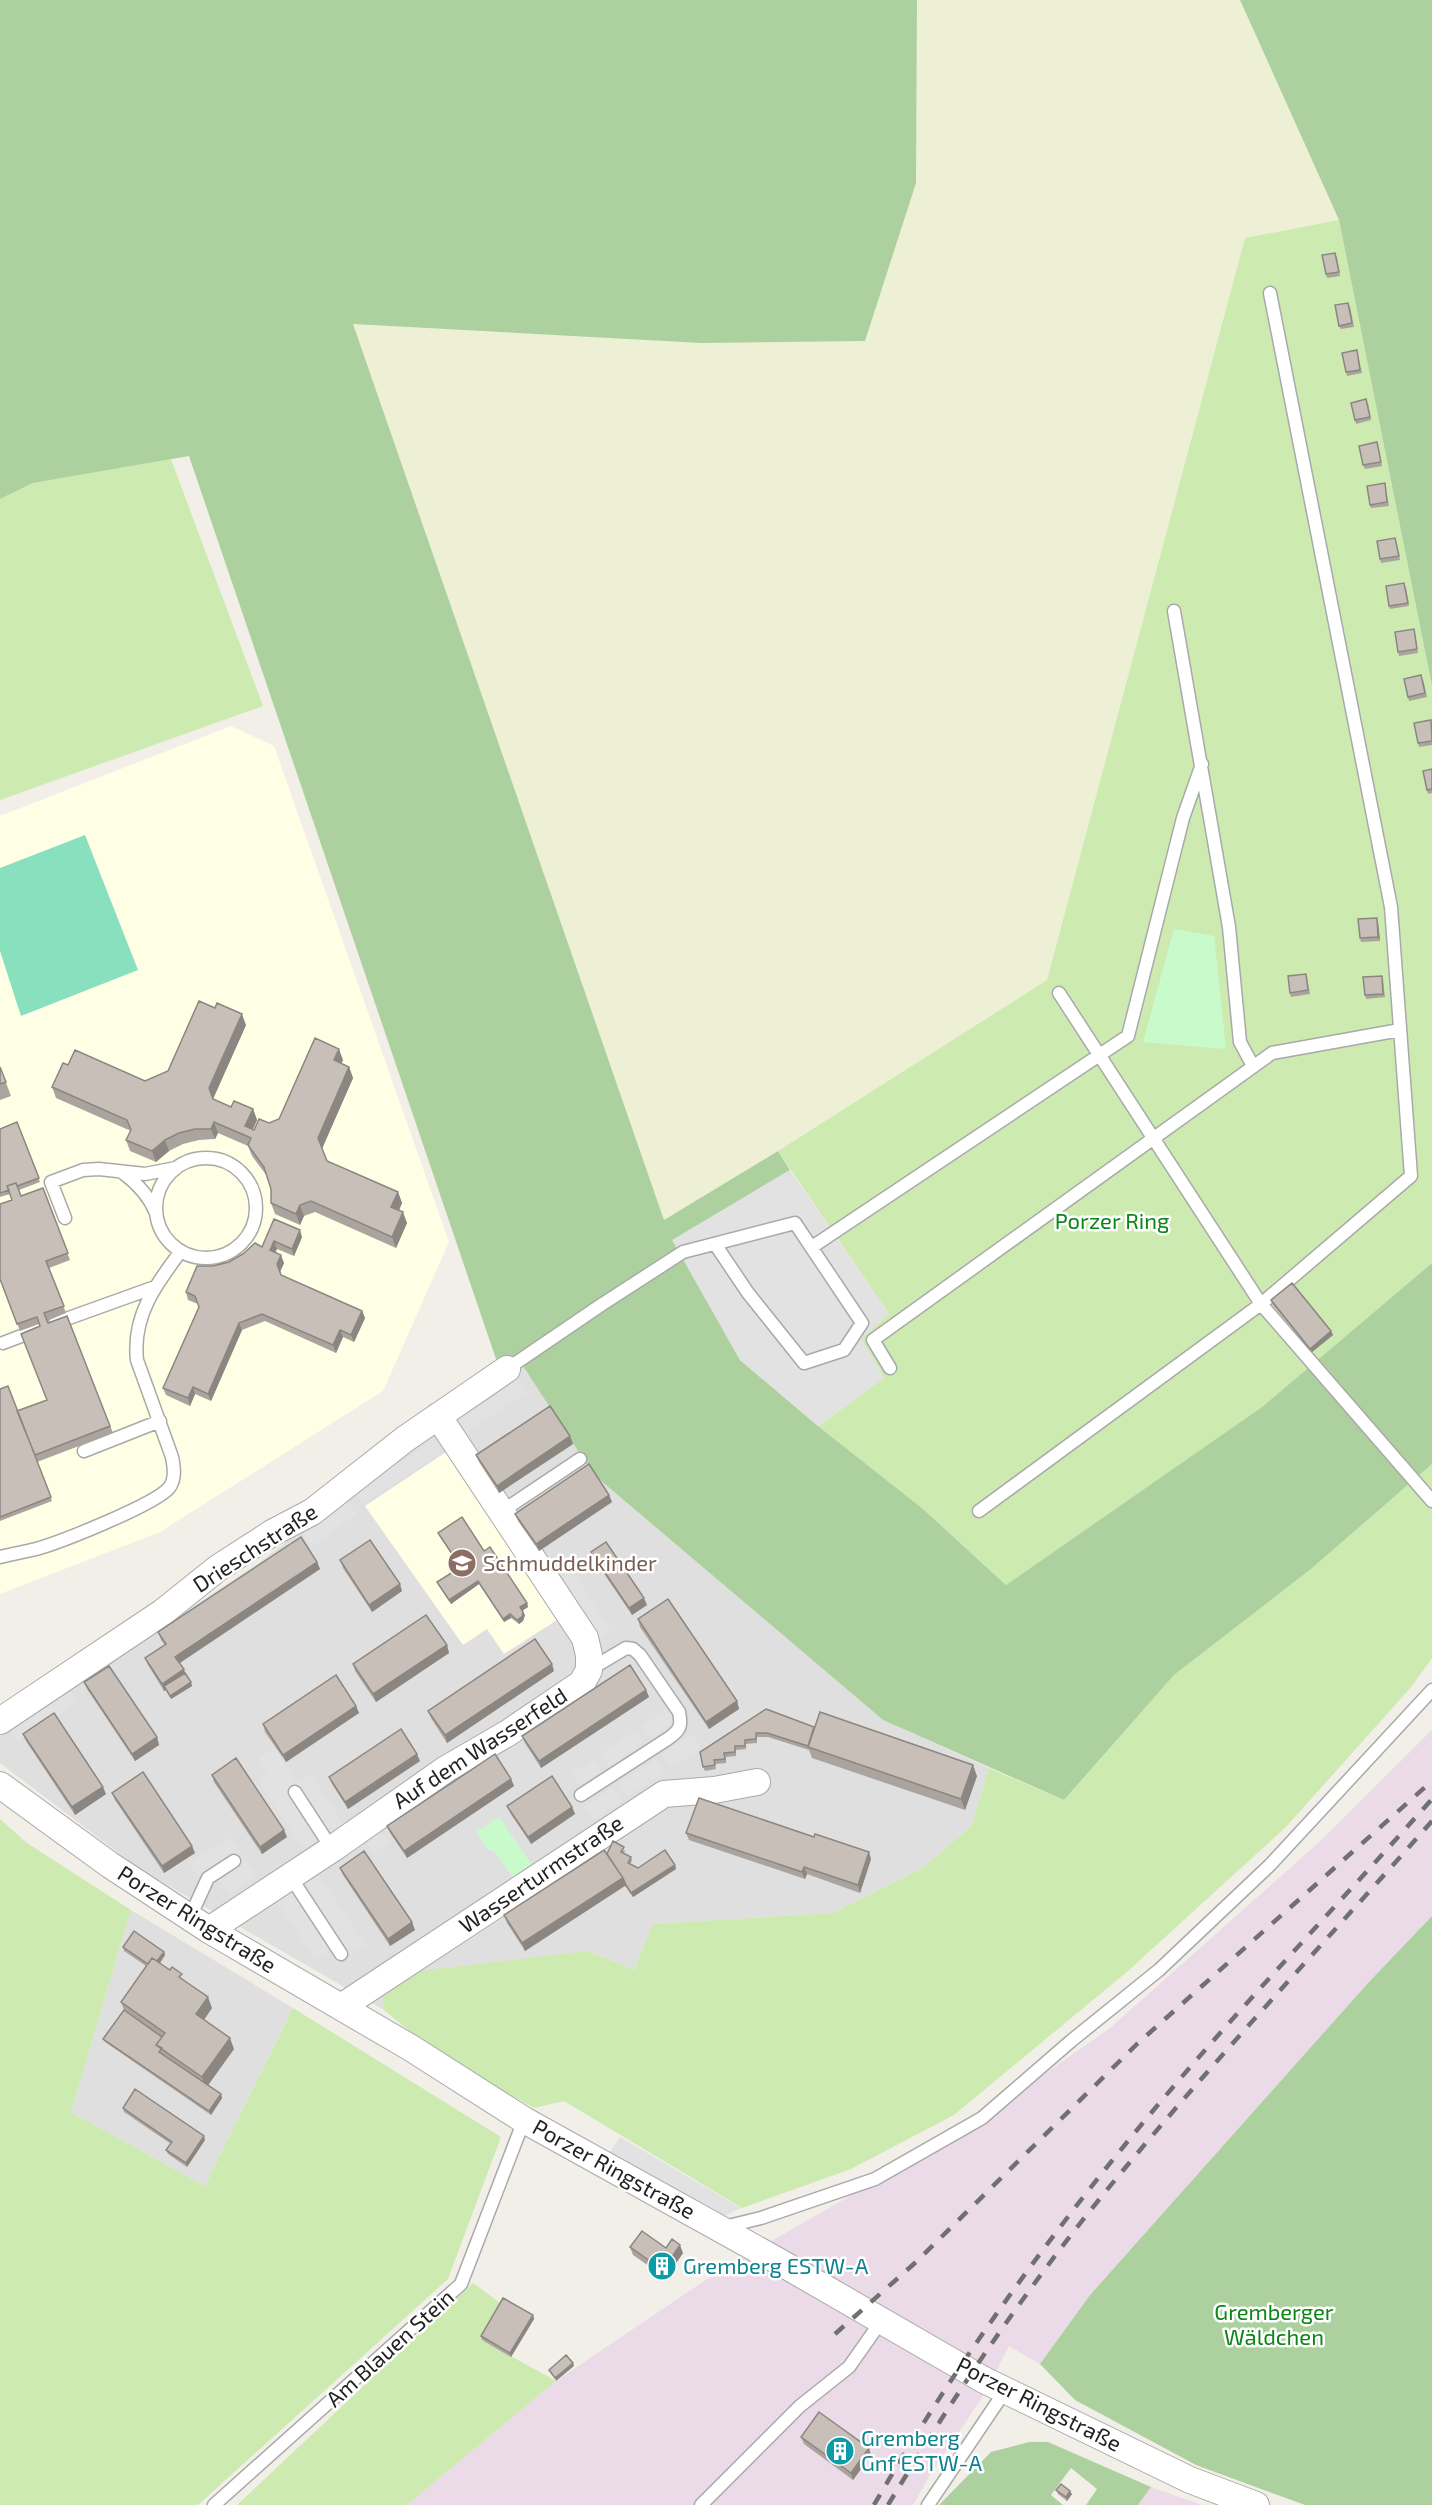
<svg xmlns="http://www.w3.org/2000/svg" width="1432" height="2505" font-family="'Exo 2',sans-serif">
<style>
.residential{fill:#e0dfdf}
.industrial{fill:#ebdbe8}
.education{fill:#ffffe5}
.farmland{fill:#eef0d5}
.grass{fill:#cdebb0}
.forest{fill:#add19e}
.park{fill:#c8facc}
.pitch{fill:#88e0be}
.parking{fill:#e2e2e2}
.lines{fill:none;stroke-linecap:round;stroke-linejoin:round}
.service-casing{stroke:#a9a9a9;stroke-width:15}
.minor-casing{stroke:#a9a9a9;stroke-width:28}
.service{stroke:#fff;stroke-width:12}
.minor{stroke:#fff;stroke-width:26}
.rail{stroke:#707070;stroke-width:4.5;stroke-dasharray:12 12;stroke-linecap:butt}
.wall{fill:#aba49e}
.shaded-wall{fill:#8b8681}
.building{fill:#c7bfb8;stroke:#8b8681;stroke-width:1.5}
.labels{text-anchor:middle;stroke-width:5;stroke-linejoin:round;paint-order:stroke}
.park-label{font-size:22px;fill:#0c8416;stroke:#fff}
.street-label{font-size:22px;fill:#222;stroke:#fff}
.education-label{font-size:22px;fill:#785e54;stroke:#fff;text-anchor:start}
.culture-label{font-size:22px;fill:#0d838f;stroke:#fff;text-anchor:start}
</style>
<rect width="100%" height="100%" fill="#f2efe9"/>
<!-- residential -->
<path class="residential" d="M516,1354L593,1474L883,1720L989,1768L972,1825L924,1867L833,1913L653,1924L634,1970L587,1951L382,1998L384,2010L141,1870L0,1763V1735L257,1564L296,1535L343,1499Z
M131,1910L293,2008L205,2186L71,2112Z"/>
<!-- industrial -->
<path class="industrial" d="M1432,1730V1916L1368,1983L1090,2295L1040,2364L1009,2346L983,2396L930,2475L913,2505H407L556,2381L716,2273L964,2130L1109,2029L1316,1845Z
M1151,2487L1202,2505H1138Z"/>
<!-- education -->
<path class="education" d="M231,726L274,746L449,1242L383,1391L160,1532L0,1594V816Z
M446,1452L557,1620L504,1654L487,1629L463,1645L365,1506Z"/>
<!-- farmland -->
<path class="farmland" d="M917,0H1240L1339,220L1245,238L1047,980L778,1151L664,1220L353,324L701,343L916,183Z"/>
<!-- grass -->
<path class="grass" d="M1339,220L1432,686V1263L1262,1407L1006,1585L923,1509L818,1426L884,1378L861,1339L889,1314L778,1151L1047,980L1245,238Z
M171,459L263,706L0,800V499L33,483Z
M1432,1464V1658L1412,1686L1286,1827L1128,1971L954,2115L851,2169L742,2208L564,2101L534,2108L437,2054L384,2010L382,1998L389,1987L412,1972L587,1951L634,1970L653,1924L833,1913L924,1867L972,1825L989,1768L1064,1800L1174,1675L1311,1569Z
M0,1819L27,1843L131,1910L71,2112L205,2186L293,2008L501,2137L448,2279L198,2505H0Z
M473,2283L503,2305L482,2340L556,2381L407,2505H237Z"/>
<!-- forest -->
<path class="forest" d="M0,0H917L916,183L865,341L701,343L353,324L664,1220L778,1151L790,1170L673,1240L740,1360L818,1426L923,1509L1006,1585L1262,1407L1432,1263V1464L1311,1569L1174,1675L1064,1800L883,1720L593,1474L516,1355L498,1365L189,456L33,483L0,499Z
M1240,0H1432V686L1339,220Z
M1432,1916V2505H1305L1196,2465L1075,2400L1040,2364L1090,2295L1368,1983Z
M1029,2442H1048L1151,2487L1138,2505H1086L1097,2489L1071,2468L1051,2495L1063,2505H939L991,2452Z"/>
<!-- park -->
<path class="park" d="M1174,929L1214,936L1226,1049L1143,1042Z
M499,1817L532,1865L513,1878L495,1852L488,1850L476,1832Z"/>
<!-- pitch -->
<path class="pitch" d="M85,835L138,970L21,1016L0,951V868Z"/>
<!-- parking -->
<path class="parking" d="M790,1170L889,1314L861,1339L884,1378L818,1426L740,1360L672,1240Z
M517,1381L525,1393L467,1432L459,1420Z
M433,1440L441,1453L363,1504L354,1493Z
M347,1499L357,1514L311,1547L302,1534Z
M573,1572L611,1631L595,1642L557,1583Z
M69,1689L78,1702L18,1742L9,1729Z
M670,1707L678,1719L650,1738L642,1726Z
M636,1730L644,1742L609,1767L600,1754Z
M692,1734L701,1748L670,1768L661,1755Z
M274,1748L297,1783L311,1774L342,1823L303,1849L257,1780L268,1773L259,1758Z
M594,1759L602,1771L580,1786L572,1774Z
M655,1759L664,1773L628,1796L619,1783Z
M613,1787L622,1801L593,1820L584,1807Z
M380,1829L389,1843L374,1853L365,1839Z
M231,1837L256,1877L229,1894L221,1882L196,1875L189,1863Z
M316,1871L365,1945L337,1964L329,1950L315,1959L275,1899Z
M620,2137L741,2208L722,2217L610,2152Z"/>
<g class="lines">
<!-- service casing -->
<g class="service-casing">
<path id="service" d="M1174,611L1229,927L1240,1042L1253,1066
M1059,993L1261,1304L1432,1501
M156 1208a50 50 0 1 1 100 0a50 50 0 1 1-100 0Z
M123,1173C138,1184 149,1196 156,1213
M65,1218L51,1182L83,1170L99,1169L145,1174L176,1168
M812,1247L1128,1036L1183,818L1202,764
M55,1323L155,1287
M3,1343L37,1330
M890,1368L873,1340L1272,1053L1400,1030
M507,1369L601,1305L683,1252L795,1223L862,1323L844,1350L804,1363L748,1293L715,1244
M84,1451L160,1421
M979,1511L1261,1304L1411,1176L1391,907L1270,293
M501,1512L580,1459
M0,1557C12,1554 24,1552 36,1549C61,1542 154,1505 169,1488C176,1479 174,1467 172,1457L137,1360C132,1316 156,1284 181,1251
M295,1792L332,1849
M581,1795L669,1738C680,1730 682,1726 679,1712L640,1655L633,1649L626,1648L589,1670
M290,1876L341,1954
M190,1917L208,1878L234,1861
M724,2227L761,2218L875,2179L982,2118L1071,2041L1159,1970L1270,1865L1432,1690
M214,2505L461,2284L524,2120
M701,2505L800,2406L849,2367L882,2320
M928,2505L1005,2391"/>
</g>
<!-- minor casing -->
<g class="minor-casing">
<path id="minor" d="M0,1721L163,1612L218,1568L272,1533L312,1512L405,1439L507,1369
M0,1785L110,1865L209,1930L411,2048L524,2120L778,2261L984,2380L1190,2480L1256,2505
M209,1930L332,1849L446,1769L508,1733L582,1683L589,1670V1655L585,1638L438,1416
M341,2007L664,1794L714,1790L757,1782"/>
</g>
<!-- service -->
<use href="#service" class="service"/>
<!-- minor -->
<use href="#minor" class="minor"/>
<!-- rail -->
<path class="rail" d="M835,2334L916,2262L1137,2044L1432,1781
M874,2505C948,2377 1034,2256 1128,2141C1224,2023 1331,1913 1432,1799
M888,2505C953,2397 1023,2293 1102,2196C1207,2067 1322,1946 1432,1821"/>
</g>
<!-- wall -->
<path class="wall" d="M1337,256L1340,276L1327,278L1326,274Z
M1350,306L1354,327L1341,329L1339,326Z
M1357,350L1362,373L1347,376L1346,372Z
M1368,403L1371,420L1356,424L1355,420Z
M1377,442L1382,466L1365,469L1363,465Z
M1385,483L1389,506L1371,508L1370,505Z
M1395,538L1400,560L1381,563L1380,559Z
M1406,587L1409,606L1390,609L1389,606Z
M1415,633L1418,653L1399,656L1398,652Z
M1423,679L1427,697L1409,701L1408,697Z
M1431,720L1432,723V745L1419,747L1418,743Z
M1432,769V793L1428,794L1427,790Z
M1377,918L1378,922L1380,941L1361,942L1360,938Z
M1307,977L1310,994L1291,997L1290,993Z
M1383,979L1385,997L1366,999L1365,995Z
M246,1025L213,1099L231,1107L253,1109L257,1120L253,1129L254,1130L279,1119L343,1060L341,1063L349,1067L353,1078L322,1148L327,1161L398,1192L402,1203L399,1211L407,1223L396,1248L315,1212L304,1216L300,1225L275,1214L271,1203V1189L267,1176L252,1156L248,1146L218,1133L215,1139L199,1140L183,1144L169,1151L156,1162L130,1151L126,1140L131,1131L56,1098L52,1087L68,1065L145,1081L168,1071Z
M0,1067L11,1096L0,1100Z
M17,1122L40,1182L19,1190L21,1196L43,1188L70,1260L49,1268L66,1313L47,1321L48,1323L67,1316L113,1433L37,1462L52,1501L0,1521V1389L17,1411L47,1400L40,1326L39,1324L20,1331L0,1280L12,1200L10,1194L0,1197V1129Z
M274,1219L302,1237L294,1256L277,1249L275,1252L284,1263L280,1271L281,1275L362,1311L365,1318L354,1342L343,1337L336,1353L265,1321L242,1330L211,1401L195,1394L190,1406L166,1395L163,1388L199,1307L198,1304L188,1300L186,1292L213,1266L229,1262L262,1247Z
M1271,1300L1331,1331L1333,1335L1312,1352L1272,1304Z
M570,1436L573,1444L499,1493L479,1462L476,1455Z
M609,1495L612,1502L539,1551L518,1521L515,1514Z
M438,1533L484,1551L527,1603L528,1607L522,1610L525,1615L523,1621L519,1624L511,1618L504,1622L479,1584L451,1604L439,1586L437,1582L460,1567L440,1537Z
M591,1552L647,1605L632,1615L594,1559Z
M340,1560L402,1591L372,1612L343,1568Z
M317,1562L320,1569L180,1663L192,1686L171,1699L166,1690L164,1691L148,1665L145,1658L165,1645L161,1640L158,1632Z
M638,1619L737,1701L739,1709L709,1729L640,1627Z
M447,1645L449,1653L376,1702L355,1671L353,1664Z
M554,1671L447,1743L431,1718L428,1711Z
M84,1682L157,1737L159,1745L135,1761L87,1689Z
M646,1690L649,1697L541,1768L525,1743L522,1736Z
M356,1706L359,1713L286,1762L265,1732L263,1724Z
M766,1709L814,1727L977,1776L965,1810L812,1758L809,1750L768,1737H757V1743L746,1744V1749L736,1750V1756L726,1757V1763L715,1764L716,1769L705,1771L703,1767Z
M23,1734L106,1794L75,1815L26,1741Z
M420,1761L348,1809L332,1784L329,1777Z
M212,1775L287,1837L262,1854L214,1782Z
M511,1779L514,1786L407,1858L390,1833L387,1826Z
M112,1793L195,1853L164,1873L115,1800Z
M507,1806L572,1807L575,1814L531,1844L510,1813Z
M686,1833L871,1859L860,1893L807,1874L805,1879L689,1840Z
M625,1850L624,1854L631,1857L632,1861L630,1864L638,1868L675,1865L676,1869L633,1897L625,1886L525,1951L507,1923L504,1915L607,1854Z
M340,1868L415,1930L390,1946L343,1875Z
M123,1947L164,1952L165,1955L160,1963L184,1980L212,2008L204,2020L234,2049L208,2085L221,2094L222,2098L211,2115L105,2042L103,2039L124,2010L121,2002L146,1966L124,1951Z
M123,2108L205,2140L187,2167L168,2154L166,2150L171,2144L124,2112Z
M630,2247L666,2248L683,2253L666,2278L633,2255Z
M533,2315L534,2319L511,2357L482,2340L481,2336Z
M801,2437L871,2455L853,2480L804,2444Z
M1056,2490L1072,2494L1067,2501L1058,2494Z"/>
<!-- shaded-wall -->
<path class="shaded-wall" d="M1377,918L1378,922L1380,941L1378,937Z
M242,1014L246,1025L213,1099L209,1088Z
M339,1049L343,1060L338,1071L334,1060Z
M349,1067L353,1078L322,1149L318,1138Z
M253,1109L257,1120L249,1137L245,1126Z
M214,1122L218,1133L215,1139L211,1129Z
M165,1140L169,1151L156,1162L152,1151Z
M398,1192L402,1203L395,1218L391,1207Z
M300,1205L304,1216L300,1225L296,1214Z
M403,1212L407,1223L396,1248L392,1237Z
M300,1230L302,1237L294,1256L292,1249Z
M274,1241L277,1249L273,1257L270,1250Z
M281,1255L284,1263L280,1272L277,1264Z
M362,1311L365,1318L354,1342L351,1335Z
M239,1323L242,1330L211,1401L208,1394Z
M340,1330L343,1337L336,1353L333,1345Z
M1331,1331L1333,1335L1312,1352L1310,1349Z
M193,1387L195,1394L190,1406L188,1398Z
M570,1436L573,1444L499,1493L497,1486Z
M609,1495L612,1502L539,1551L536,1544Z
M317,1562L320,1569L178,1664L175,1657Z
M478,1581L479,1584L451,1604L449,1600Z
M400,1584L402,1591L372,1612L369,1605Z
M644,1598L647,1605L632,1615L629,1608Z
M527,1603L528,1607L522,1611L520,1607Z
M523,1612L525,1615L523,1621L519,1624L517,1620Z
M510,1614L511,1618L504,1622L503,1619Z
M447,1645L449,1653L376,1702L373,1694Z
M552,1664L554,1671L447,1743L445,1735Z
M184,1669L186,1677L164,1686L166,1690L164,1691L162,1684Z
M191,1682L192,1686L171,1699L170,1696Z
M646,1690L649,1697L541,1768L539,1761Z
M737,1701L739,1709L709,1729L706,1722Z
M356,1706L359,1713L286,1762L283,1755Z
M157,1737L159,1745L135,1761L132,1754Z
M417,1754L420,1761L348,1809L345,1802Z
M973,1765L977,1776L965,1810L961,1799Z
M511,1779L514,1786L407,1858L404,1851Z
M103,1787L106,1794L75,1815L72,1807Z
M572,1807L575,1814L531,1844L528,1837Z
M284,1830L287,1837L262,1854L260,1847Z
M192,1846L195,1853L164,1873L162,1866Z
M869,1852L871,1859L860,1893L858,1885Z
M675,1865L676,1869L633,1897L631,1893Z
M804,1867L807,1874L805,1879L802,1872Z
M623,1878L626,1885L525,1951L522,1943Z
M412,1922L415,1930L390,1946L388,1939Z
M164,1952L165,1955L154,1972L153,1968Z
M208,1997L212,2008L200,2025L196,2014Z
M230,2038L234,2049L206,2088L202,2077Z
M221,2094L222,2098L211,2115L209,2111Z
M204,2136L205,2140L187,2167L186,2163Z
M680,2245L683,2253L666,2278L663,2270Z
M533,2315L534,2319L511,2357L510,2353Z
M573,2363L574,2366L556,2381L555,2378Z
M869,2448L871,2455L853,2480L851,2473Z
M1070,2491L1072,2494L1067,2501L1066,2497Z"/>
<!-- building -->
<path class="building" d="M1335,253L1339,272L1326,274L1322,255Z
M1348,303L1352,323L1339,326L1335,305Z
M1357,350L1360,370L1346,372L1342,353Z
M1366,399L1370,417L1355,420L1351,403Z
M1377,442L1381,462L1363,465L1359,446Z
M1385,483L1387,502L1370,505L1367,486Z
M1395,538L1399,556L1380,559L1377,541Z
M1404,583L1408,603L1389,606L1386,586Z
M1414,629L1417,649L1398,652L1395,632Z
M1421,675L1425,693L1408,697L1404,679Z
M1431,720L1432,741L1418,743L1414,723Z
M1432,769V789L1427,790L1423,771Z
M1377,918L1378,937L1360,938L1358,919Z
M1306,974L1308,990L1290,993L1288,976Z
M1382,976L1383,994L1365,995L1363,977Z
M199,1001L215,1008L217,1003L242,1014L209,1088L213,1099L231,1107L234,1101L253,1109L245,1126L254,1130L259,1119L269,1123L279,1119L315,1038L339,1049L334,1060L349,1067L318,1138L327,1161L398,1192L391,1207L403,1212L392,1237L311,1201L300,1205L296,1214L271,1203V1189L264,1167L248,1145L251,1138L214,1122L211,1129H195L179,1133L165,1140L152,1151L126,1140L131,1130L127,1120L52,1087L63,1063L68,1065L75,1050L145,1081L168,1071Z
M0,1067L6,1082L0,1084Z
M17,1122L39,1178L17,1186L16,1183L7,1186L9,1190L0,1193V1129Z
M16,1183L21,1196L43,1188L68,1253L46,1261L64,1306L44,1313L48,1323L67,1316L110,1426L35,1455L17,1411L47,1400L21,1334L40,1326L37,1317L17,1324L0,1279V1204L12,1200L7,1186Z
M274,1219L300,1230L292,1249L274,1241L270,1250L281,1255L277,1264L281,1275L362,1311L351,1335L340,1330L333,1345L262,1314L239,1323L208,1394L193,1387L188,1398L163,1388L199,1307L195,1296L186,1292L197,1266H213L229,1262L243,1254L255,1243L262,1247Z
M1292,1283L1331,1331L1310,1349L1271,1300Z
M8,1386L51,1497L0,1517V1389Z
M550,1406L570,1436L497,1486L476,1455Z
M589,1464L609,1495L536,1544L515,1514Z
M462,1517L484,1551L490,1547L527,1603L520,1607L523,1612L522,1617L517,1620L510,1614L503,1619L478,1581L449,1600L437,1582L461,1567L438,1533Z
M301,1537L317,1562L175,1657L184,1669L162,1684L145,1658L166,1644L158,1632Z
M370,1540L400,1584L369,1605L340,1560Z
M606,1542L644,1598L629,1608L591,1552Z
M668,1599L737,1701L706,1722L638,1619Z
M426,1615L447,1645L373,1694L353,1664Z
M535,1639L552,1664L445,1735L428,1711Z
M630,1665L646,1690L539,1761L522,1736Z
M109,1666L157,1737L132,1754L84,1682Z
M185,1673L191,1682L170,1696L164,1686Z
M336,1675L356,1706L283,1755L263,1724Z
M766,1709L814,1727L808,1746L767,1733H756V1739L745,1740V1746H735V1752L724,1753L725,1759L714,1760L715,1765L703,1767L700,1752Z
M820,1712L973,1765L961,1799L808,1747Z
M54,1713L103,1787L72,1807L23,1734Z
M401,1729L417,1754L345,1802L329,1777Z
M495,1754L511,1779L404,1851L387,1826Z
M236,1758L284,1830L260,1847L212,1775Z
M143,1772L192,1846L162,1866L112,1793Z
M552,1776L572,1807L528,1837L507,1806Z
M699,1798L814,1837L815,1834L869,1852L858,1885L804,1867L802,1872L686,1833Z
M613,1841L624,1847L621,1852L631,1857L628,1863L638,1868L665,1850L675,1865L631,1893L626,1885L623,1878L607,1854Z
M604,1850L623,1878L522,1943L504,1915Z
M364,1851L412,1922L388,1939L340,1868Z
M134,1931L164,1952L157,1961L152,1958L148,1964L123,1947Z
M152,1958L170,1970L172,1967L182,1974L179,1977L208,1997L196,2014L230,2038L202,2077L156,2045L165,2033L121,2002Z
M124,2010L162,2037L156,2045L162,2048L159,2052L221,2094L209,2111L103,2039Z
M135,2089L204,2136L186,2163L166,2150L172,2142L123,2108Z
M642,2231L666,2248L672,2239L680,2245L663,2270L630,2247Z
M503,2298L533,2315L510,2353L481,2336Z
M566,2355L573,2363L555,2378L549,2370Z
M819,2412L869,2448L851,2473L801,2437Z
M1061,2484L1070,2491L1066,2497L1056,2490Z"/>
<!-- icons -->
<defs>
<g id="school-disc" transform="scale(1.5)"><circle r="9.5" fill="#8d6e63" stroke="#fff"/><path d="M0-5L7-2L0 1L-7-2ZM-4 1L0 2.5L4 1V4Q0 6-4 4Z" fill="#fff"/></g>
<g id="building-disc" transform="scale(1.5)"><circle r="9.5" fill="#0f9aa8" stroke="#fff"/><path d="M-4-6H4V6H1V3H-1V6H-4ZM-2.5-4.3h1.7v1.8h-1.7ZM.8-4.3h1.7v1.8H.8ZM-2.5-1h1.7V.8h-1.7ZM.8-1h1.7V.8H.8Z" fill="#fff"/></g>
</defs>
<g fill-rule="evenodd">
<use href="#school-disc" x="462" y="1563"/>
<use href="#building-disc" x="662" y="2266"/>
<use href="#building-disc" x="840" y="2451"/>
</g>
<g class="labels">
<!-- park labels -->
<g class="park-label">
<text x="1112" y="1229">Porzer Ring</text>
<text x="1274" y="2320">Gremberger<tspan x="1274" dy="25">Wäldchen</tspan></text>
</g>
<!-- street labels -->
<g class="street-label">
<text transform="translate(255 1548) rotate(-33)" y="8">Drieschstraße</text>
<text transform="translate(480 1748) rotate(-33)" y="8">Auf dem Wasserfeld</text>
<text transform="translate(541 1874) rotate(-34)" y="8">Wasserturmstraße</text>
<text transform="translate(197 1919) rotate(32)" y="8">Porzer Ringstraße</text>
<text transform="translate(614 2169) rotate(29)" y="8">Porzer Ringstraße</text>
<text transform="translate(390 2348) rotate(-42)" y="8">Am Blauen Stein</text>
<text transform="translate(1039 2404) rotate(27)" y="8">Porzer Ringstraße</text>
</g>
<!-- education labels -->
<g class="education-label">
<text x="483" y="1571">Schmuddelkinder</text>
</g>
<!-- culture labels -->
<g class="culture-label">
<text x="683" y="2274">Gremberg ESTW-A</text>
<text x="861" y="2446">Gremberg<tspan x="861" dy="25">Gnf ESTW-A</tspan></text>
</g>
</g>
</svg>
